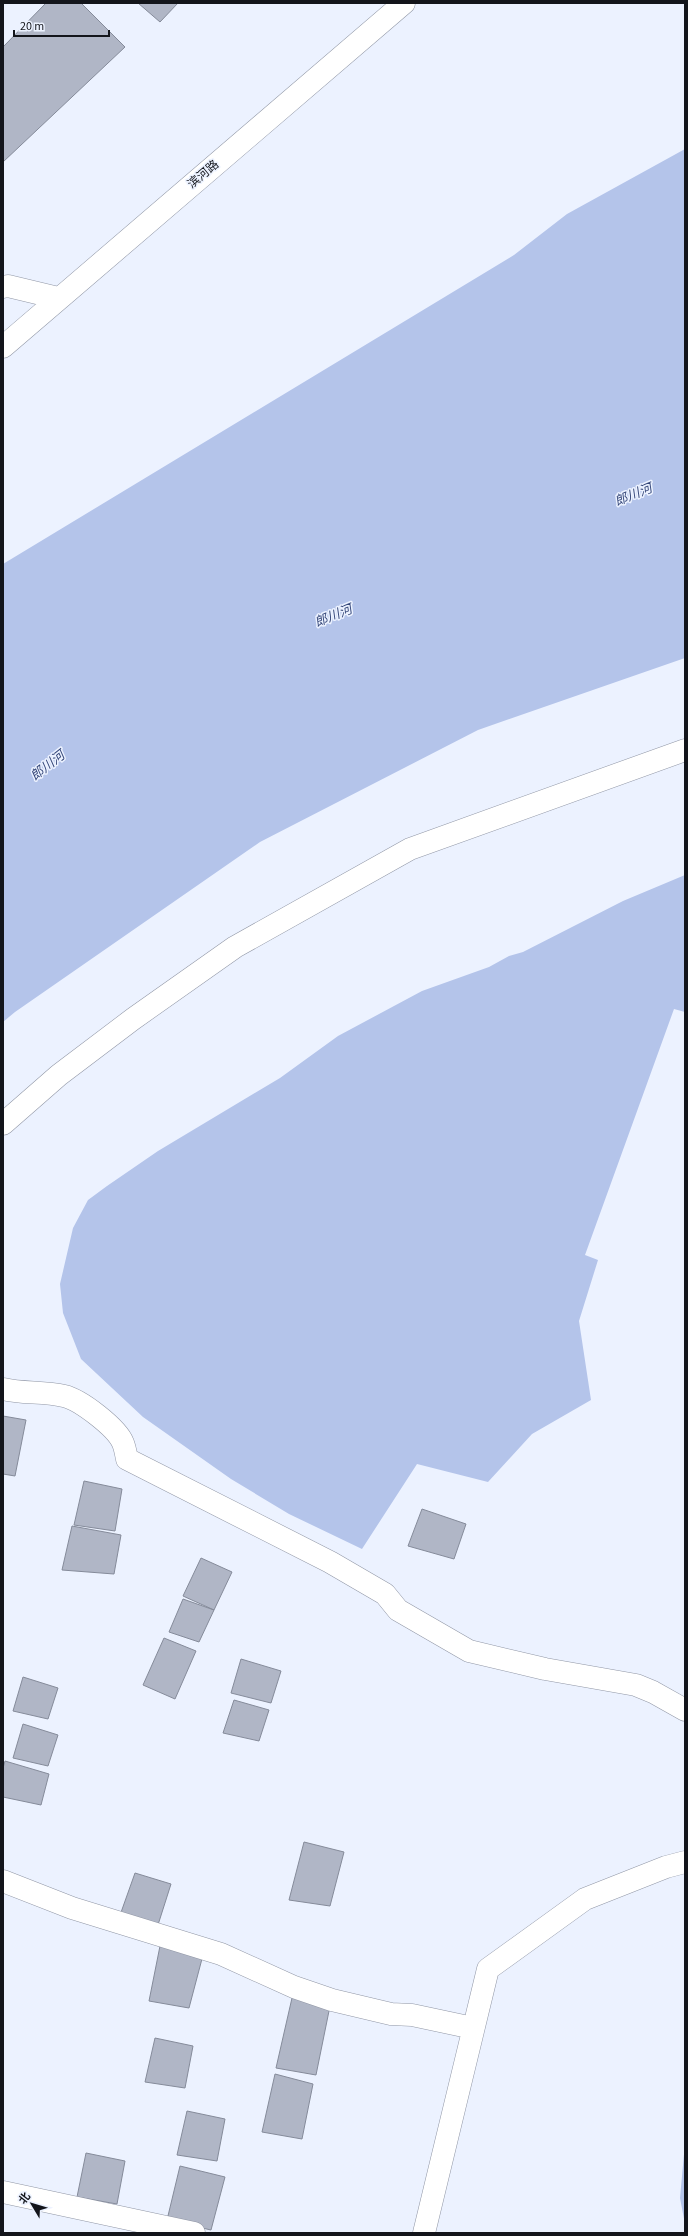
<svg xmlns="http://www.w3.org/2000/svg" width="688" height="2236" font-family="'Source Sans 3','Noto Sans SC',sans-serif">
<style>
.water{fill:#b4c4ea}
.building{fill:#b0b6c6;stroke:#858b9a}
.lines{fill:none;stroke-linecap:round;stroke-linejoin:round}
.street-casing{stroke:#9197a6;stroke-width:23}
.secondary-casing{stroke:#9197a6;stroke-width:23}
.street{stroke:#fff;stroke-width:22}
.secondary{stroke:#fff;stroke-width:22}
.labels{text-anchor:middle;stroke-width:3;stroke-linejoin:round;paint-order:stroke}
.street-label{font-size:12px;fill:#13151b;stroke:#ecf2ff}
.water-label{font-size:13px;font-style:italic;fill:#36487a;stroke:#ecf2ff}
</style>
<rect width="100%" height="100%" fill="#ecf2ff"/>
<!-- water -->
<path class="water" d="M685,149V658L478,730L260,842L15,1012L3,1022V564L514,255L567,214Z
M685,875V1012L674,1009L585,1255L598,1260L579,1321L591,1400L532,1434L488,1482L417,1464L362,1549L289,1514L231,1479L143,1417L81,1359L63,1313L60,1284L73,1228L88,1200L107,1186L158,1151L280,1078L338,1036L422,991L489,967L509,956L523,952L623,901Z
M685,2143V2224L680,2198Z"/>
<!-- building -->
<path class="building" d="M46,3H81L125,47L3,162V47Z
M138,3H178L160,22Z
M3,1416L26,1420L15,1476L3,1474Z
M84,1481L122,1489L115,1531L74,1525Z
M422,1509L466,1524L454,1559L408,1546Z
M72,1526L121,1535L114,1574L62,1570Z
M201,1558L232,1572L214,1610L183,1596Z
M183,1599L214,1610L199,1642L169,1632Z
M164,1638L196,1651L175,1699L143,1685Z
M241,1659L281,1671L271,1703L231,1693Z
M23,1677L58,1688L48,1719L13,1711Z
M234,1700L269,1710L259,1741L223,1733Z
M23,1724L58,1735L48,1766L13,1758Z
M5,1761L49,1774L41,1805L3,1797V1768Z
M304,1842L344,1852L330,1906L289,1900Z
M135,1873L171,1884L157,1928L119,1918Z
M160,1946L203,1955L189,2008L149,2001Z
M292,1998L330,2006L316,2075L276,2068Z
M155,2038L193,2046L185,2088L145,2082Z
M275,2074L313,2084L302,2139L262,2132Z
M187,2111L225,2119L217,2161L177,2155Z
M86,2153L125,2161L117,2204L77,2197Z
M180,2166L225,2177L211,2230L167,2220Z"/>
<g class="lines">
<!-- street casing -->
<g class="street-casing">
<path id="street" d="M3,1124L59,1075L133,1019L235,947L410,849L685,750
M3,1389C23,1394 44,1391 64,1396C81,1400 117,1428 123,1443C125,1448 126,1454 127,1459L330,1562L385,1594L398,1610L469,1651L545,1669L636,1685L653,1692L685,1710
M3,1881L72,1908L221,1954L294,1987L332,2000L391,2014L412,2015L473,2028
M3,2192L194,2233
M424,2233L488,1969L585,1899L666,1867L685,1862"/>
</g>
<!-- secondary casing -->
<g class="secondary-casing">
<path id="secondary" d="M3,287L8,286L58,298
M3,347L404,3"/>
</g>
<!-- street -->
<use href="#street" class="street"/>
<!-- secondary -->
<use href="#secondary" class="secondary"/>
</g>
<g class="labels">
<!-- street labels -->
<g class="street-label">
<text transform="translate(203 174) rotate(-40)" y="4">滨河路</text>
</g>
<!-- water labels -->
<g class="water-label">
<text transform="translate(633 494) rotate(-22)" y="5">郎川河</text>
<text transform="translate(333 615) rotate(-22)" y="5">郎川河</text>
<text transform="translate(47 765) rotate(-38)" y="5">郎川河</text>
</g>
</g>
<!-- border -->
<rect width="688" height="2236" fill="none" stroke="#13151b" stroke-width="8"/>
<!-- north arrow -->
<g transform="translate(32 2204) rotate(308)" stroke="#ecf2ff" stroke-width="3" paint-order="stroke">
<path d="M0-3L7 15L0 10L-7 15Z" fill="#13151b"/>
<text y="-6" font-size="11" font-weight="bold" text-anchor="middle" fill="#13151b">北</text>
</g>
<!-- scale -->
<path d="M14 30v6h95v-6" fill="none" stroke="#13151b" stroke-width="2"/>
<text x="20" y="30" font-size="12" fill="#13151b" stroke="#ecf2ff" stroke-width="3" paint-order="stroke">20 m</text>
</svg>
